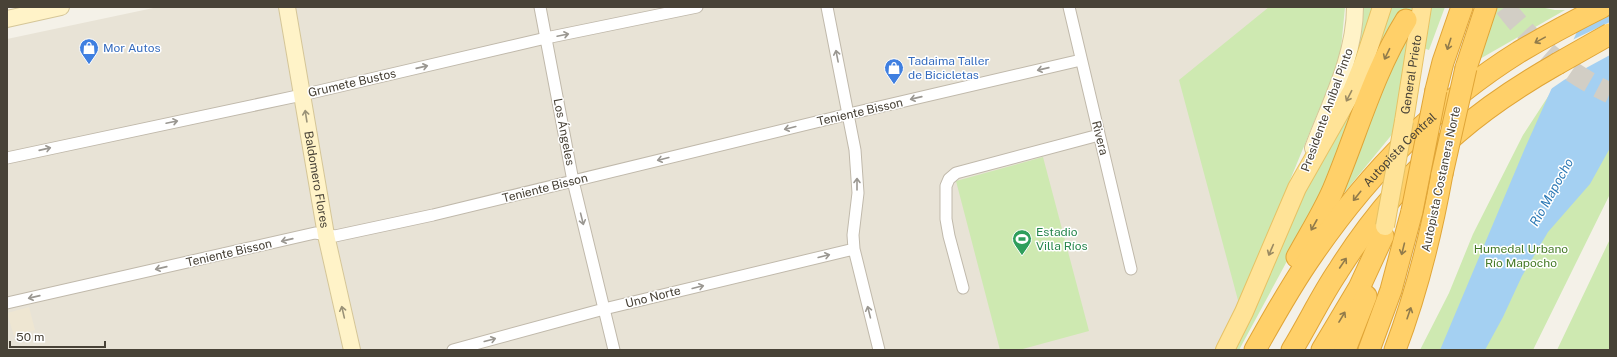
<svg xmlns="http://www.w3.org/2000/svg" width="1617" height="357" font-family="'Public Sans',sans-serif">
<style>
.residential{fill:#e8e3d6}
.education{fill:#eee6d2}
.green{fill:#cee9b1}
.water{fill:#a4d0f2}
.pier{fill:#f4f1e8}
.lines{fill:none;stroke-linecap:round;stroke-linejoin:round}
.highway-tunnel{stroke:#d2cec5;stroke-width:21;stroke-dasharray:21 10;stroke-linecap:butt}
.street-casing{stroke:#c0b9ab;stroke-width:13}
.secondary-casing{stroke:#d5c698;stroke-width:18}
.primary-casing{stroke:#e6c265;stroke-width:20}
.highway-casing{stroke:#e0a537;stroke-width:23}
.street{stroke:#fff;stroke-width:11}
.secondary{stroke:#fff3c8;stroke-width:16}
.primary{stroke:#ffe397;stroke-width:18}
.highway{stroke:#ffd069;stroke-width:21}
.primary-bridge-casing{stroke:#e6c265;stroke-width:20;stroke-linecap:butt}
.highway-bridge-casing{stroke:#e0a537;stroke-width:23;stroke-linecap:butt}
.primary-bridge{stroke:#ffe397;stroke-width:18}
.highway-bridge{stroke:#ffd069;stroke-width:21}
.oneway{stroke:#9a9791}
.oneway2{stroke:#917b4b}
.oneway3{stroke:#9a8a62}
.oneway4{stroke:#9a9278}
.labels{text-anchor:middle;stroke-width:3;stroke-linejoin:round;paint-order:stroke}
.shop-label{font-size:12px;fill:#366cbe;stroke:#fff;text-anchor:start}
.street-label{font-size:12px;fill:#484237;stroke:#fff}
.leisure-label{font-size:12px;fill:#27864d;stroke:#fff;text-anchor:start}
.park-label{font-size:12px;fill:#467b28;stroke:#fff}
.water-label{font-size:13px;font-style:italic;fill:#2d7ab6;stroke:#fff}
</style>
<rect width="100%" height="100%" fill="#f4f1e8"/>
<!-- residential -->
<path class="residential" d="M158,7H1345L1277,218L1226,331L1216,350H7V39Z"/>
<!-- education -->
<path class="education" d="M29,307L35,330L14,336L7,313Z"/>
<!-- green -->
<path class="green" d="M1269,7H1345L1340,59L1281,202L1277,218L1239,304L1179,80Z
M1359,7H1376L1347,86Z
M1391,7H1416L1394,132L1335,204L1346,140L1293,250L1239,350H1230L1300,200L1347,119L1361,90Z
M1430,7H1445L1429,50L1423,48Z
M1497,7H1540L1555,10H1565L1478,60Z
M1610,7V194L1533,350H1420L1449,293L1473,234L1523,135L1551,92Z
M1043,157L1089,331L1019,350H1000L956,181Z
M1610,239V350H1557Z"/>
<!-- water -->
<path class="water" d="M1588,7H1610V148L1590,184L1548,232L1522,276L1503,317L1485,350H1440L1525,148Z"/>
<!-- pier -->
<path class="pier" d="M1610,22V55L1564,80L1548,91L1570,41Z"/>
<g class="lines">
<!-- highway-tunnel -->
<path class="highway-tunnel" d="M1505,7C1533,44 1567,73 1610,93"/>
<!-- street casing -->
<g class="street-casing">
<path id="street" d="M540,7L573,181L614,350
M827,7L855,150L858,193L853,235L854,249L879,350
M1069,7L1131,269
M7,158L302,95L546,38L697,7
M963,288L949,236L946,219V186L949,179L956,173L1099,135
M7,303L315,233L335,236L433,215L849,114L1081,60
M453,350L604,309L854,249"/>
</g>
<!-- secondary casing -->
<g class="secondary-casing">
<g id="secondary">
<path id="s1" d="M287,7L326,235L352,350"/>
<path d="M7,19L61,7"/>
<path d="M1313,148C1330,103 1355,56 1355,7"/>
</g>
</g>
<!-- primary casing -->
<g class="primary-casing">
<g id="primary">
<path id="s2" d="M1404,121L1422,7"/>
<path d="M1225,350L1244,312L1297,188L1352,91L1364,62L1382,7"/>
</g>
</g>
<!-- highway casing -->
<g class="highway-casing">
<g id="highway">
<path d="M1466,68L1486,7"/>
<path d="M1436,90L1443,62L1462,7"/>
<path d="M1297,257C1309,235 1323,213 1333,190C1357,133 1373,73 1406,20"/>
<path id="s3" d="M1255,350C1273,318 1291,285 1313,254C1368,174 1436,104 1519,52C1546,36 1574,21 1602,7"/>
<path d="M1292,350C1308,324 1321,296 1338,271C1370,220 1411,172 1457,133C1488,106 1522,84 1557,64"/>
<path d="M1322,350L1359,288L1383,236"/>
<path d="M1345,350L1366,296"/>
<path d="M1369,350L1391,290L1412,211"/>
<path d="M1395,350C1417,292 1431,235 1442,174"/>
</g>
</g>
<!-- street -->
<use href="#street" class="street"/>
<!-- secondary -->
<use href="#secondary" class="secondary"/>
<!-- primary -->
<use href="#primary" class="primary"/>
<!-- highway -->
<use href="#highway" class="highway"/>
<!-- primary-bridge casing -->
<g class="primary-bridge-casing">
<path id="primary-bridge" d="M1385,226L1404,121"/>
</g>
<!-- highway-bridge casing -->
<g class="highway-bridge-casing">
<path id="highway-bridge" d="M1557,64L1610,34
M1442,174L1466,68
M1412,211L1436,90"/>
</g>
<!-- primary-bridge -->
<use href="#primary-bridge" class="primary-bridge"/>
<!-- highway-bridge -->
<use href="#highway-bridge" class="highway-bridge"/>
</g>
<!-- one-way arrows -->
<defs><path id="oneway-shaft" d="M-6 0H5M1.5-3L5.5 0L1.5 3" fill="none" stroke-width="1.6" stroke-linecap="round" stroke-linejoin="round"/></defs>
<g class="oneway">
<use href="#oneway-shaft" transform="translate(563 35) rotate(-12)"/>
<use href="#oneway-shaft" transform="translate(837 56) rotate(-101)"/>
<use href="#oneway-shaft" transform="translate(422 67) rotate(-13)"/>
<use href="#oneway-shaft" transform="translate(1043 69) rotate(167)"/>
<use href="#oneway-shaft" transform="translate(916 98) rotate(167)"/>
<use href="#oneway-shaft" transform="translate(172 122) rotate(-12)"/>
<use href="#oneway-shaft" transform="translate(790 128) rotate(166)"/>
<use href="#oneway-shaft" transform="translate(45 149) rotate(-13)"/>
<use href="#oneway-shaft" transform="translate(663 159) rotate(166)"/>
<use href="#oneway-shaft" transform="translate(857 184) rotate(-90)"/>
<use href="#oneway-shaft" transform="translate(582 219) rotate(76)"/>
<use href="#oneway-shaft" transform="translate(287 240) rotate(167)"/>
<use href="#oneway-shaft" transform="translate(824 256) rotate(-14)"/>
<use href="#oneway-shaft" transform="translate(161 268) rotate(167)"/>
<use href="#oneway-shaft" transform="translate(698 287) rotate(-14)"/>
<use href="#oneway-shaft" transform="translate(34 297) rotate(167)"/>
<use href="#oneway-shaft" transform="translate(869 312) rotate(-104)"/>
<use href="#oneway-shaft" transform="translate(490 340) rotate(-15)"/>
</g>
<g class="oneway2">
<use href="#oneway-shaft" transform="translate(1540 40) rotate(151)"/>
<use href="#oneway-shaft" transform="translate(1449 44) rotate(108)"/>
<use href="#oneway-shaft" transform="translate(1387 54) rotate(116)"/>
<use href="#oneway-shaft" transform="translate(1357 196) rotate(129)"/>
<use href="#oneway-shaft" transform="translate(1314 225) rotate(119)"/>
<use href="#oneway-shaft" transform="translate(1403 249) rotate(104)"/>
<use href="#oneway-shaft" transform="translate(1343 263) rotate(-56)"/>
<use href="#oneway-shaft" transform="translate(1409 313) rotate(-71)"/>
<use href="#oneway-shaft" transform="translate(1342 317) rotate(-59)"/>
</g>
<g class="oneway3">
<use href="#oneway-shaft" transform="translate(1349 96) rotate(117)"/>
<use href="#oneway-shaft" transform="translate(1271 250) rotate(113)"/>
</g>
<g class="oneway4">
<use href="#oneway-shaft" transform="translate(306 116) rotate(-99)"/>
<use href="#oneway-shaft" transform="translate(343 312) rotate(-103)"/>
</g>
<!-- icons -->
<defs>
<g id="shop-pin" transform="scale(1)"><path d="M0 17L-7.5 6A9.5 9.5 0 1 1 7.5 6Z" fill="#3f7fe0" stroke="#fff"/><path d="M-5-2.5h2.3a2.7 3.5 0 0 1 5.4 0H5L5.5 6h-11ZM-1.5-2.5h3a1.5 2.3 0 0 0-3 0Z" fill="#fff"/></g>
<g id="stadium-pin" transform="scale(1)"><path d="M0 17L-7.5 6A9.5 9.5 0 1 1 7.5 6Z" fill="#2e9e5b" stroke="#fff"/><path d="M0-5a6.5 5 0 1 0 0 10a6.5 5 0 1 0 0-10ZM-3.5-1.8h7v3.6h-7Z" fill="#fff"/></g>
</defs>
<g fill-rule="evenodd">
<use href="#shop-pin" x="89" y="48"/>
<use href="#shop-pin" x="894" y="68"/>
<use href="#stadium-pin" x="1022" y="239"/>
</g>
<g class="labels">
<!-- shop labels -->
<g class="shop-label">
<text x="103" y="52">Mor Autos</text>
<text x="908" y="65">Tadaima Taller<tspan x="908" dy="14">de Bicicletas</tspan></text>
</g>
<!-- street labels -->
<g class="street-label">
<text dy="4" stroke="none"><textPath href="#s2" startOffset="47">General Prieto</textPath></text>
<text transform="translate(352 83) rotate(-13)" y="4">Grumete Bustos</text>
<text transform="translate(1327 110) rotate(-70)" y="4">Presidente Aníbal Pinto</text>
<text transform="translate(860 112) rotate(-13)" y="4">Teniente Bisson</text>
<text transform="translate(564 132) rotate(79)" y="4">Los Ángeles</text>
<text transform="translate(1100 138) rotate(76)" y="4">Rivera</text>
<text dy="4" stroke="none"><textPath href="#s3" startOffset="248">Autopista Central</textPath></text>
<text dy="4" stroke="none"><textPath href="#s1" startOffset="175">Baldomero Flores</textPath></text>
<text transform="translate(1441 179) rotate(-78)" y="4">Autopista Costanera Norte</text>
<text transform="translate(545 188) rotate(-14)" y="4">Teniente Bisson</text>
<text transform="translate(229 253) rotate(-13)" y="4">Teniente Bisson</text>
<text transform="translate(653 297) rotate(-14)" y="4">Uno Norte</text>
</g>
<!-- leisure labels -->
<g class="leisure-label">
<text x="1036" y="236">Estadio<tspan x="1036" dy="14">Villa Ríos</tspan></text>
</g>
<!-- park labels -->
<g class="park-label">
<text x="1521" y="253">Humedal Urbano<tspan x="1521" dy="14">Río Mapocho</tspan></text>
</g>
<!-- water labels -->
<g class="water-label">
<text transform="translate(1551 192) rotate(-61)" y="5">Río Mapocho</text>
</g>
</g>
<!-- border -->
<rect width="1617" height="357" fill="none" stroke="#484237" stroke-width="16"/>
<!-- scale -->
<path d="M10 341v6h95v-6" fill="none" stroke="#484237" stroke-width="2"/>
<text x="16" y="341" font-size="12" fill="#484237" stroke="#ffffff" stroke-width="3" paint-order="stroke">50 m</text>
</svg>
